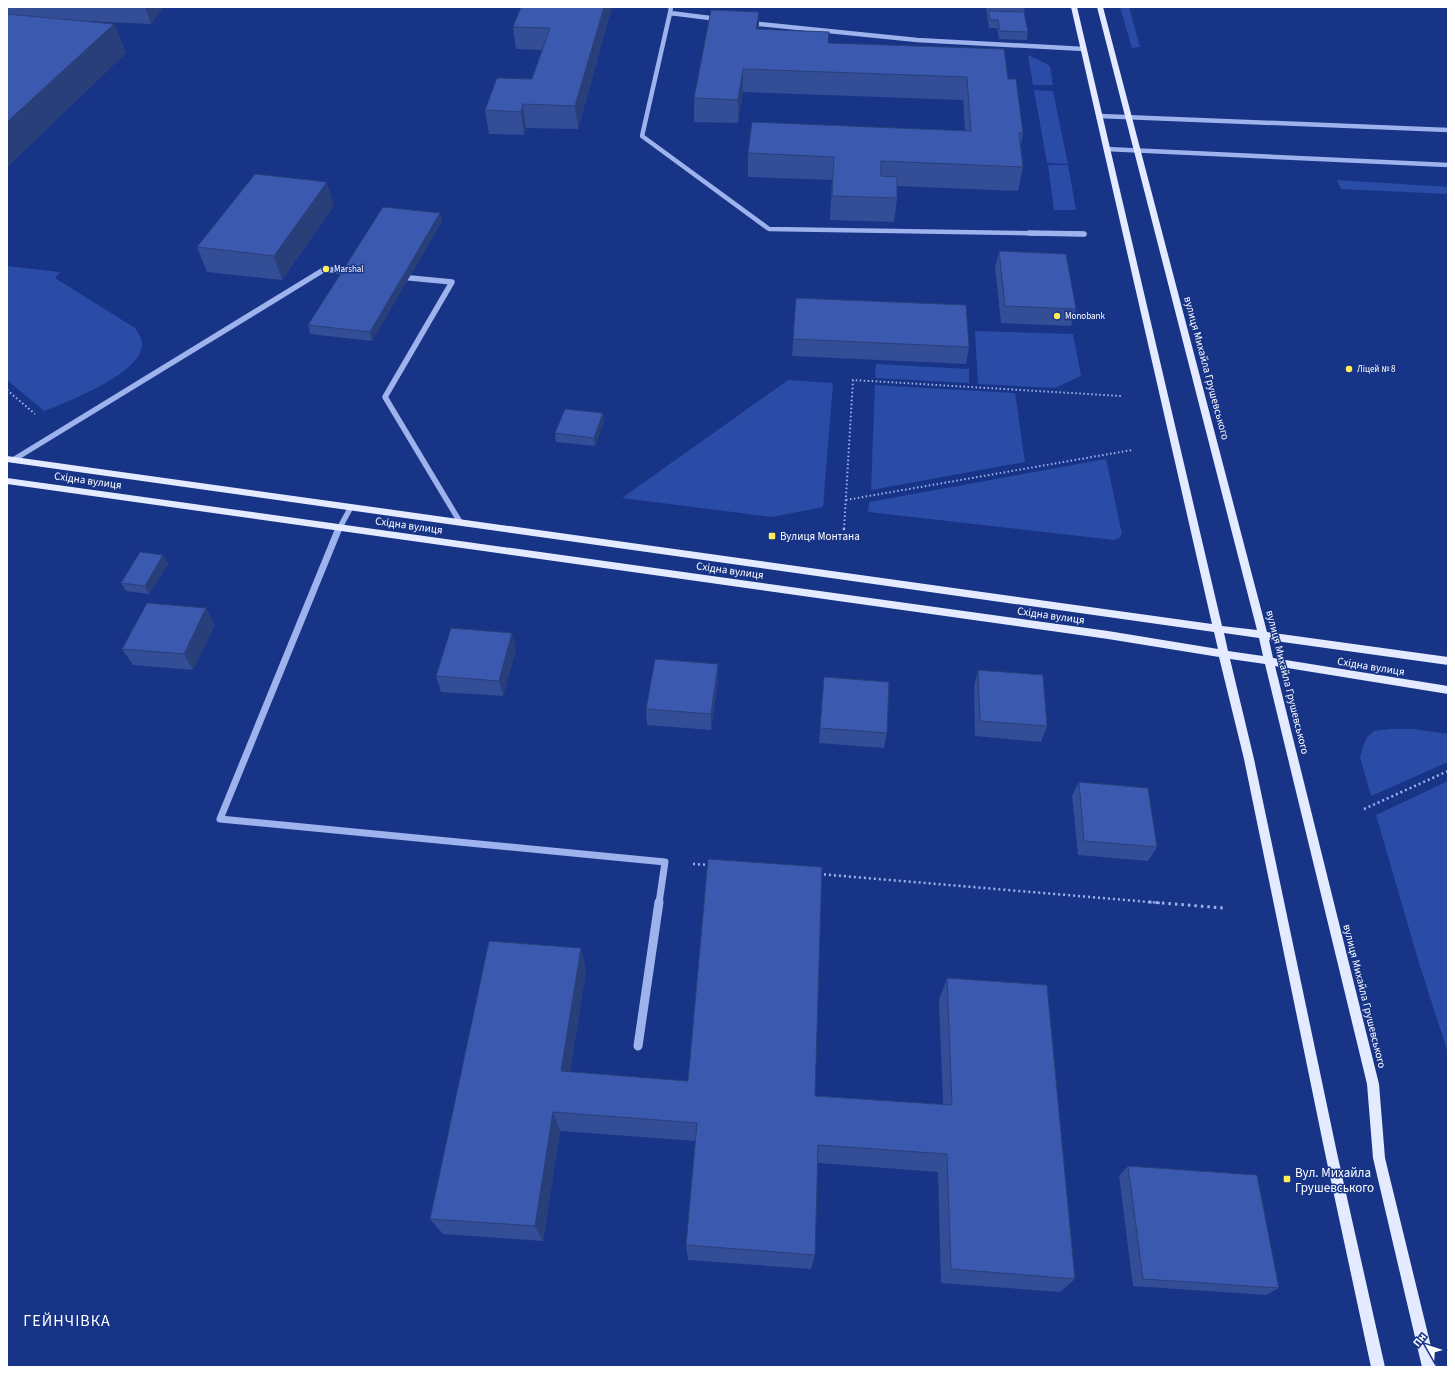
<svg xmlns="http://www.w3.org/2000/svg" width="1455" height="1374" font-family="'Source Sans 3',sans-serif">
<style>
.green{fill:#2a4ba6}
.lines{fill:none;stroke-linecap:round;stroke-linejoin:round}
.path-far2{stroke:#9eb3ed;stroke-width:2;stroke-dasharray:1.5 2.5;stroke-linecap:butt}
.path-far1{stroke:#9eb3ed;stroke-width:2.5;stroke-dasharray:2 3;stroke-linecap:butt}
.path{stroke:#9eb3ed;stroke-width:3;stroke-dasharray:2.5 4;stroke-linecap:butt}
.minor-far3{stroke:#9eb3ed;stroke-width:4.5}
.minor-far2{stroke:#9eb3ed;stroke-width:5.5}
.minor-far1{stroke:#9eb3ed;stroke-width:7}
.minor{stroke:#9eb3ed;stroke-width:9}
.major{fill:#e4eaff;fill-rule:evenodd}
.wall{fill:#334d96}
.shaded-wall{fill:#293f7a}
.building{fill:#3b5aaf;stroke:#293f7a}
.poi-dot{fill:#ffed5a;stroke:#173487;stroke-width:1.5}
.labels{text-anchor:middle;stroke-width:3;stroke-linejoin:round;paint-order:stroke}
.far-poi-label{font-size:9px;fill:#fff;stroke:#173487;text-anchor:start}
.street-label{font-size:11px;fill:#fff;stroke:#173487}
.poi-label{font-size:11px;fill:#fff;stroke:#173487;text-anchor:start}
.near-poi-label{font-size:13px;fill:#fff;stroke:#173487;text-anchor:start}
.near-quarter-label{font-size:16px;letter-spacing:1px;fill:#fff;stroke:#173487}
</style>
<rect width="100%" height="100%" fill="#173487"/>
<!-- green -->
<path class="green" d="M1120,7H1129L1140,47L1132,48Z
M1028,55L1043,62L1050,66L1053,85H1033Z
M1034,90L1053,91L1068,164L1047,163Z
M1048,165H1068L1076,210H1054Z
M1337,180L1448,187V194L1341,189Z
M7,266L60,272L55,278L135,328C137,331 140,335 141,339C152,370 65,403 44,411L7,380Z
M975,331L1073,334L1081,376L1055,388L978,384Z
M876,364L969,369V383L875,378Z
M788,380L833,383L823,507L772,517L622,498Z
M875,385L1015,393L1025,462L871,490Z
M1106,459L1122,534L1119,538L1114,540L868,512L869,502Z
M1390,729H1413L1448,734V762L1371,796L1360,757L1364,744L1367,737L1374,731Z
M1448,781V1053L1419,963L1376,815Z"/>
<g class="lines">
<!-- path-far2 -->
<path class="path-far2" d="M7,390L35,414
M846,500L1132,450
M844,529L853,380L1121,396"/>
<!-- path-far1 -->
<path class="path-far1" d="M843,540L844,528
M1364,809L1448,771
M693,864L710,865
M819,874L1161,903"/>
<!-- path -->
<path class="path" d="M1149,902L1224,908"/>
<!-- minor-far3 -->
<path class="minor-far3" d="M671,7L670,13L718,19
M670,13L642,136L769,229L1084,234
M750,23L917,40L1084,49
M1099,116L1448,130
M1106,149L1448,165"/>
<!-- minor-far2 -->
<path class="minor-far2" d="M1029,233L1084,234
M400,277L452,282L385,397L460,522
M13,460L325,269L350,272
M339,529L351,507"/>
<!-- minor-far1 -->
<path class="minor-far1" d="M339,528L220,819L665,862L659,903"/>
<!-- minor -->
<path class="minor" d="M638,1046L659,902"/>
<!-- major -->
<path class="major" d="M1071,7H1077L1222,626L1257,630L1097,7H1103L1267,632L1448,657V665L1269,640L1273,658L1448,686V694L1275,666L1379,1084L1385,1158L1436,1367H1422L1373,1158L1367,1084L1265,664L1230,659L1254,759L1337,1153L1385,1367H1371L1325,1153L1244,759L1219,657L1108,639L7,484V478L1108,631L1218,649L1214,632L7,462V456L1212,624ZM1224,633L1259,638L1263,656L1228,651Z"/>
</g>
<!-- wall -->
<path class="wall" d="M7,7H164L151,24L83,21L114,24L126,53L7,167Z
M612,7L578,129L526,128L524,135L489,134L485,110L532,79L542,50L516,49L513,27Z
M986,7H1025L1024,12L1028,32L1027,40L999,39L997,28H989Z
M759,12V30L828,43L1008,79L1023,133L1021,145L1023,167L1018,191L897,186V198L894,222L830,220L832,180L748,177V153L965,131L963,100L743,92L738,123L694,122V98Z
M334,206L282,280L207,272L197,247Z
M440,213L442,221L372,341L310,334L308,325Z
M999,251L1076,309L1071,326L1001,323L995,268Z
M796,298L969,347L966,364L792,356Z
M603,413L604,422L595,446L556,442L555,433Z
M163,555L168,564L149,594L126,591L121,583Z
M215,624L193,670L133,665L122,649Z
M516,649L503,696L441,692L436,676Z
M978,670L1047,726L1041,742L975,736L974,686Z
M824,677L887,733L884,748L819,743Z
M718,680L711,730L647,725L646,709Z
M1079,782L1157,847L1148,861L1078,855L1072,796Z
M581,948L586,971L570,1072L815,1096L943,1105L939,1000L947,978L1075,1279L1060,1292L941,1283L938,1172L818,1163L815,1255L811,1269L688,1260L686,1245L696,1141L560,1131L543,1241L443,1234L430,1219Z
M1128,1166L1279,1288L1266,1295L1133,1286L1119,1176Z"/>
<!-- shaded-wall -->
<path class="shaded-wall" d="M145,7H164L151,24Z
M604,7H612L578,129L575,106Z
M759,12V34L756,29Z
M114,24L126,53L7,167V122Z
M743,69V92L738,123V100Z
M523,104L526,128L524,135L521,112Z
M327,182L334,206L282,280L274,256Z
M440,213L442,221L372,341L370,332Z
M603,413L604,422L595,446L594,438Z
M163,555L168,564L149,594L145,586Z
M206,608L215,624L193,670L184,654Z
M512,633L516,649L503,696L499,681Z
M718,664V680L711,730V714Z
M581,948L586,971L567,1091L561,1071Z
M553,1112L560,1131L543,1241L535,1226Z"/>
<!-- building -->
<path class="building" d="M521,7H604L575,106L523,104L521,112L485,110L497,78L532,79L550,28L513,27Z
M711,10L759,12L756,29L829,32L828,43L1004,49L1008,79H1016L1023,133H1019L1023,167L881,161V176L897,177V198L832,196L834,157L748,153L752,122L971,131L967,77L743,69L738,100L694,98Z
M989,11L1024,12L1028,32L1000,31L998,20H990Z
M7,14L114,24L7,122Z
M255,174L327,182L274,256L197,247Z
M383,207L440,213L370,332L308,325Z
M999,251L1066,254L1076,309L1005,306Z
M796,298L966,305L969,347L793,339Z
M565,409L603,413L594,438L555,433Z
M140,552L163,555L145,586L121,583Z
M147,603L206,608L184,654L122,649Z
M451,628L512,633L499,681L436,676Z
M655,659L718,664L711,714L646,709Z
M978,670L1043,675L1047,726L980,721Z
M824,677L889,682L887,733L820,728Z
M1079,782L1148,788L1157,847L1084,841Z
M708,859L822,867L815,1096L952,1105L947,978L1047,985L1075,1279L951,1269L947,1154L818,1145L815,1255L686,1245L697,1123L553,1112L535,1226L430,1219L489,941L581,948L561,1071L688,1081Z
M1128,1166L1257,1175L1279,1288L1143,1279Z"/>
<!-- markers -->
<g class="poi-dot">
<circle cx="326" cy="269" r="4"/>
<circle cx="1057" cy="316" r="4"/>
<circle cx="1349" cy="369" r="4"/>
<rect x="768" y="532" width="8" height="8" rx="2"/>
<rect x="1283" y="1175" width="8" height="8" rx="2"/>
</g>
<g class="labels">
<!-- far-poi labels -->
<g class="far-poi-label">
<text x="334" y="272">Marshal</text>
<text x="1065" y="319">Monobank</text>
<text x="1357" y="372">Ліцей № 8</text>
</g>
<!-- street labels -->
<g class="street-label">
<text transform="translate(1207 368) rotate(75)" y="4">вулиця Михайла Грушевського</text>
<text transform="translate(88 480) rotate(8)" y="4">Східна вулиця</text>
<text transform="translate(409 525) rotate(8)" y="4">Східна вулиця</text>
<text transform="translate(730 570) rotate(8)" y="4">Східна вулиця</text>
<text transform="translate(1051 615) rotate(8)" y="4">Східна вулиця</text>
<text transform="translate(1371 666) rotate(9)" y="4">Східна вулиця</text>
<text transform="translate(1288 682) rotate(76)" y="4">вулиця Михайла Грушевського</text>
<text transform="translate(1365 996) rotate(76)" y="4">вулиця Михайла Грушевського</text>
</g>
<!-- poi labels -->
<g class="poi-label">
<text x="780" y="540">Вулиця Монтана</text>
</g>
<!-- near-poi labels -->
<g class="near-poi-label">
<text x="1295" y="1177">Вул. Михайла<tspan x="1295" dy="15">Грушевського</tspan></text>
</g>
<!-- near-quarter labels -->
<g class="near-quarter-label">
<text x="67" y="1326">ГЕЙНЧІВКА</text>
</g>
</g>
<!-- border -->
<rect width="1455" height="1374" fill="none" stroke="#ffffff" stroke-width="16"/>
<!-- north arrow -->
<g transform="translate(1427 1346) rotate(309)" stroke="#173487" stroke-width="3" paint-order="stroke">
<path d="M0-3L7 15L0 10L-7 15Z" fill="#ffffff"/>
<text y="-6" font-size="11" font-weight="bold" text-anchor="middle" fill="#ffffff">Пн</text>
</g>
</svg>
